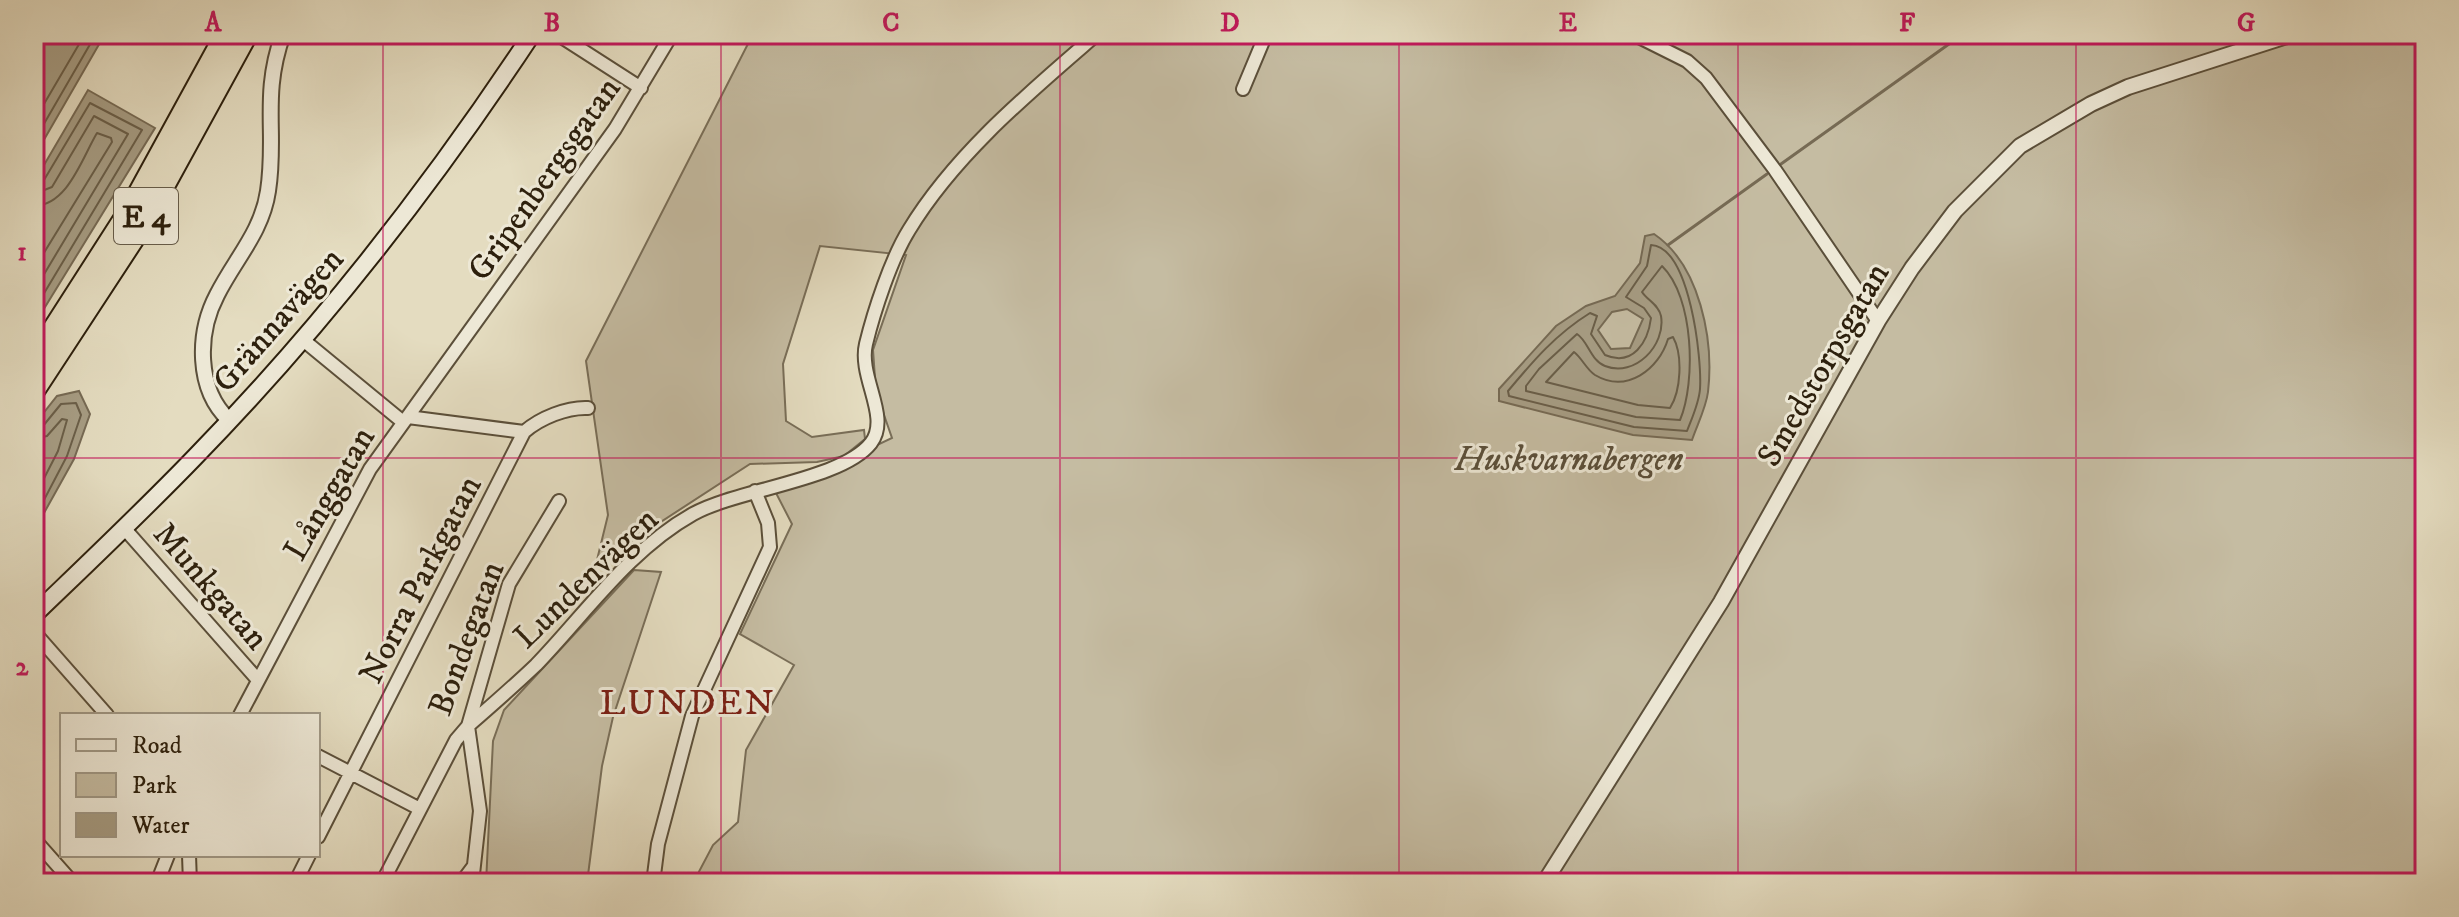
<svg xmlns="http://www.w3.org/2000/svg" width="2459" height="917" font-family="'IM FELL DW Pica',serif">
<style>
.green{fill:#c5bca2;stroke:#796e58;stroke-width:2}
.water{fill:#a69c83;stroke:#766a54;stroke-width:2;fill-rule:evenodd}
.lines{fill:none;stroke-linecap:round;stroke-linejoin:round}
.shore{stroke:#6a5e48;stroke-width:2}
.stream{stroke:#766a54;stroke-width:3}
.minor-casing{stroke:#5b4f3a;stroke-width:16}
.tertiary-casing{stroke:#5b4f3a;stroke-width:18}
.secondary-casing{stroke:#2d200d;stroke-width:20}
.motorway-casing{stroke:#2d200d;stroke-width:26}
.minor{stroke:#ede8d6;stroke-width:12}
.tertiary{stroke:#ede8d6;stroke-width:14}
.secondary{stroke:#ede8d6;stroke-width:16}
.motorway{stroke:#e4dcc0;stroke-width:22}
.grid{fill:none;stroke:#c2185b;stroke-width:2;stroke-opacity:0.55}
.labels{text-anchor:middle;stroke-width:6;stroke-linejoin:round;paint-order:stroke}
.shield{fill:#ede8d6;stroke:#675c49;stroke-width:2}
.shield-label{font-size:32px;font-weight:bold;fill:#2d200d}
.street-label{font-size:34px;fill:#2d200d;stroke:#ede8d6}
.park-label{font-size:34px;font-style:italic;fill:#5b4f3a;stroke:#ede8d6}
.neighbourhood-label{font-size:36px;letter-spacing:2px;fill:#7a1f14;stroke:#ede8d6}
.neatline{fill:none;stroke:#c2185b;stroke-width:3}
.grid-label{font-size:26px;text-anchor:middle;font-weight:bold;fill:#c2185b}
</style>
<rect width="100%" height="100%" fill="#e4dcc0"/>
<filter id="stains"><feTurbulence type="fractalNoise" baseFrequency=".0025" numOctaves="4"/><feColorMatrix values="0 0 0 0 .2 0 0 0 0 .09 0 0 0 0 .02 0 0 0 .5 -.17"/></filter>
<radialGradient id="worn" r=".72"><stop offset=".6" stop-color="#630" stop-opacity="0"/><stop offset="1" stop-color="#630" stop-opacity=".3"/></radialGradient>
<!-- green -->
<path class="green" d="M753,34H2425V883H693L713,845L738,822L746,750L794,665L740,634L792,524L776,493L892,438L876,392L873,350L906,255L820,246L783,364L786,421L812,437L864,430L865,439L844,456L817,462L750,464L596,564L608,515L586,361Z
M634,570L661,572L613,717L602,766L587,883H486L493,741L504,710Z"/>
<!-- water -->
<path class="water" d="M34,34H105L34,157Z
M88,90L155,128L34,325V182Z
M1654,234C1700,265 1714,340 1708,392C1706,408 1697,425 1692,440L1633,435L1499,401V389L1556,326L1586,306L1615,296L1640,263L1645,236ZM1627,309L1643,319L1630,348L1611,349L1598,330L1612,312Z
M79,391L90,414L74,459L34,531V425L57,396Z"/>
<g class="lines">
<!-- shore -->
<path class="shore" d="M34,121L85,34
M34,141L96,34
M34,184L44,180L90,103L142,130L34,310
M34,194L52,187L94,116L128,134L34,291
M34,206C68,205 82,158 97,133L111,138L112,142L34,269
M1651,245C1690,247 1702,359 1700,389C1699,403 1692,418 1687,431L1634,427L1509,396L1508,391C1533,361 1556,334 1590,313L1597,316L1591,334L1605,355C1633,367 1648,342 1651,318L1644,308L1626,297L1647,266Z
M1662,266C1694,297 1696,382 1680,420L1636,417L1526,391V386L1539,369L1577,334C1588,341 1591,361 1605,366C1635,378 1666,345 1661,316C1659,305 1647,300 1642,292Z
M1673,337C1683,355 1681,391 1670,408L1638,405L1546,382L1574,352C1582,358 1586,369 1595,375C1627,394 1659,369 1668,339Z
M34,429L43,426L61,404L76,403L81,415L67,456L34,519
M34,439L47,436L62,419L67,420L58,451L34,498"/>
<!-- stream -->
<path class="stream" d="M1781,164L1963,34
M1668,245L1767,174"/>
<!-- minor casing -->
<g class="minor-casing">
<path id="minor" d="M557,34L641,88
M1633,34L1687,61L1706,78L1775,170L1878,321
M1243,89L1266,34
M302,339L403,422
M408,417L524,432
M524,432C540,418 567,407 588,408
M124,528L258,680
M34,632L107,715
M240,715L370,469L615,129L672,34
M468,726C491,706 514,686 536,665C586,613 629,550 693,514C738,489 842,480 871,443C891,417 858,377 866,344C874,311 891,259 909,230C955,154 1030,92 1097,34
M468,726L480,811L472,883
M318,756L420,809
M318,837L524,432
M34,839L73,883
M189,855L190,883
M157,883L168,855
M295,883L309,855
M382,883L456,740L468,726L509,584L559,501
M461,883L473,867
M653,883L658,844L692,716L770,547L768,523L755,491"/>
</g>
<!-- tertiary casing -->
<g class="tertiary-casing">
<path id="tertiary" d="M229,420C196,389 197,333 217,295C235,259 262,232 268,191C277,133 261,96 283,34
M1544,883L1721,602L1878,321L1912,268L1955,211L2020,146L2091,104L2128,87L2293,34"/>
</g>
<!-- secondary casing -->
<g class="secondary-casing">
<path id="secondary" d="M34,615C88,563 143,511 195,457C321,328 433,184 532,34"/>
</g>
<!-- motorway casing -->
<g class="motorway-casing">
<path id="motorway" d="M34,361L129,213L227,34
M34,389L142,224L246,34"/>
</g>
<!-- minor -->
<use href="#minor" class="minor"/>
<!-- tertiary -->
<use href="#tertiary" class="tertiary"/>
<!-- secondary -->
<use href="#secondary" class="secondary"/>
<!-- motorway -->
<use href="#motorway" class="motorway"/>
</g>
<!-- grid -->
<path class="grid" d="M383,34V883M721,34V883M1060,34V883M1399,34V883M1738,34V883M2076,34V883M34,458H2425"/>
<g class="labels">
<!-- shield labels -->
<rect class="shield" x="114" y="188" width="64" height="56" rx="6"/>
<g class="shield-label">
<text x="146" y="227">E 4</text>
</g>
<!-- street labels -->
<g class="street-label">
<text transform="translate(543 178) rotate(-55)" y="12">Gripenbergsgatan</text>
<text transform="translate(277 319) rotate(-49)" y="12">Grännavägen</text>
<text transform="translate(1822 364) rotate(-60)" y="12">Smedstorpsgatan</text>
<text transform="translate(328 493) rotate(-60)" y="12">Långgatan</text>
<text transform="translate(585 577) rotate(-44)" y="12">Lundenvägen</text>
<text transform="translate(419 579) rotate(-63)" y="12">Norra Parkgatan</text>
<text transform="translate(212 585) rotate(49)" y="12">Munkgatan</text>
<text transform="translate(465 638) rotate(-70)" y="12">Bondegatan</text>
</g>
<!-- park labels -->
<g class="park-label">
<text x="1569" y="470">Huskvarnabergen</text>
</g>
<!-- neighbourhood labels -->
<g class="neighbourhood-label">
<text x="688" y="714">LUNDEN</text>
</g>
</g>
<!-- margin -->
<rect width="2459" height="917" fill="none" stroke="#e4dcc0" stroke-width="88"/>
<!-- legend -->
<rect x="60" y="713" width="260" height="144" fill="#ede8d6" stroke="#a09886" stroke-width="2"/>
<rect x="76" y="739" width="40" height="12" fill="#ede8d6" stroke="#a09886" stroke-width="2"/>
<text x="132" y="753" font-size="24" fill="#2d200d">Road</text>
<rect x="76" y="773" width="40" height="24" fill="#c5bca2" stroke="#a09886" stroke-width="2"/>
<text x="132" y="793" font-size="24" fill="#2d200d">Park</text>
<rect x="76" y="813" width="40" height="24" fill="#a69c83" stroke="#a09886" stroke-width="2"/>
<text x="132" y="833" font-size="24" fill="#2d200d">Water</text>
<rect x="44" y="44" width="2371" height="829" class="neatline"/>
<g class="grid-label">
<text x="213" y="31">A</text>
<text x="552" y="31">B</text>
<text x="891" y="31">C</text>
<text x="1230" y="31">D</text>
<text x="1568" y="31">E</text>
<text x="1907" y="31">F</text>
<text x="2246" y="31">G</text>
<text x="22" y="260">1</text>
<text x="22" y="675">2</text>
</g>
<rect width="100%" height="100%" filter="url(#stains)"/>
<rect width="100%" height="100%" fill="url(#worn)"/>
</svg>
